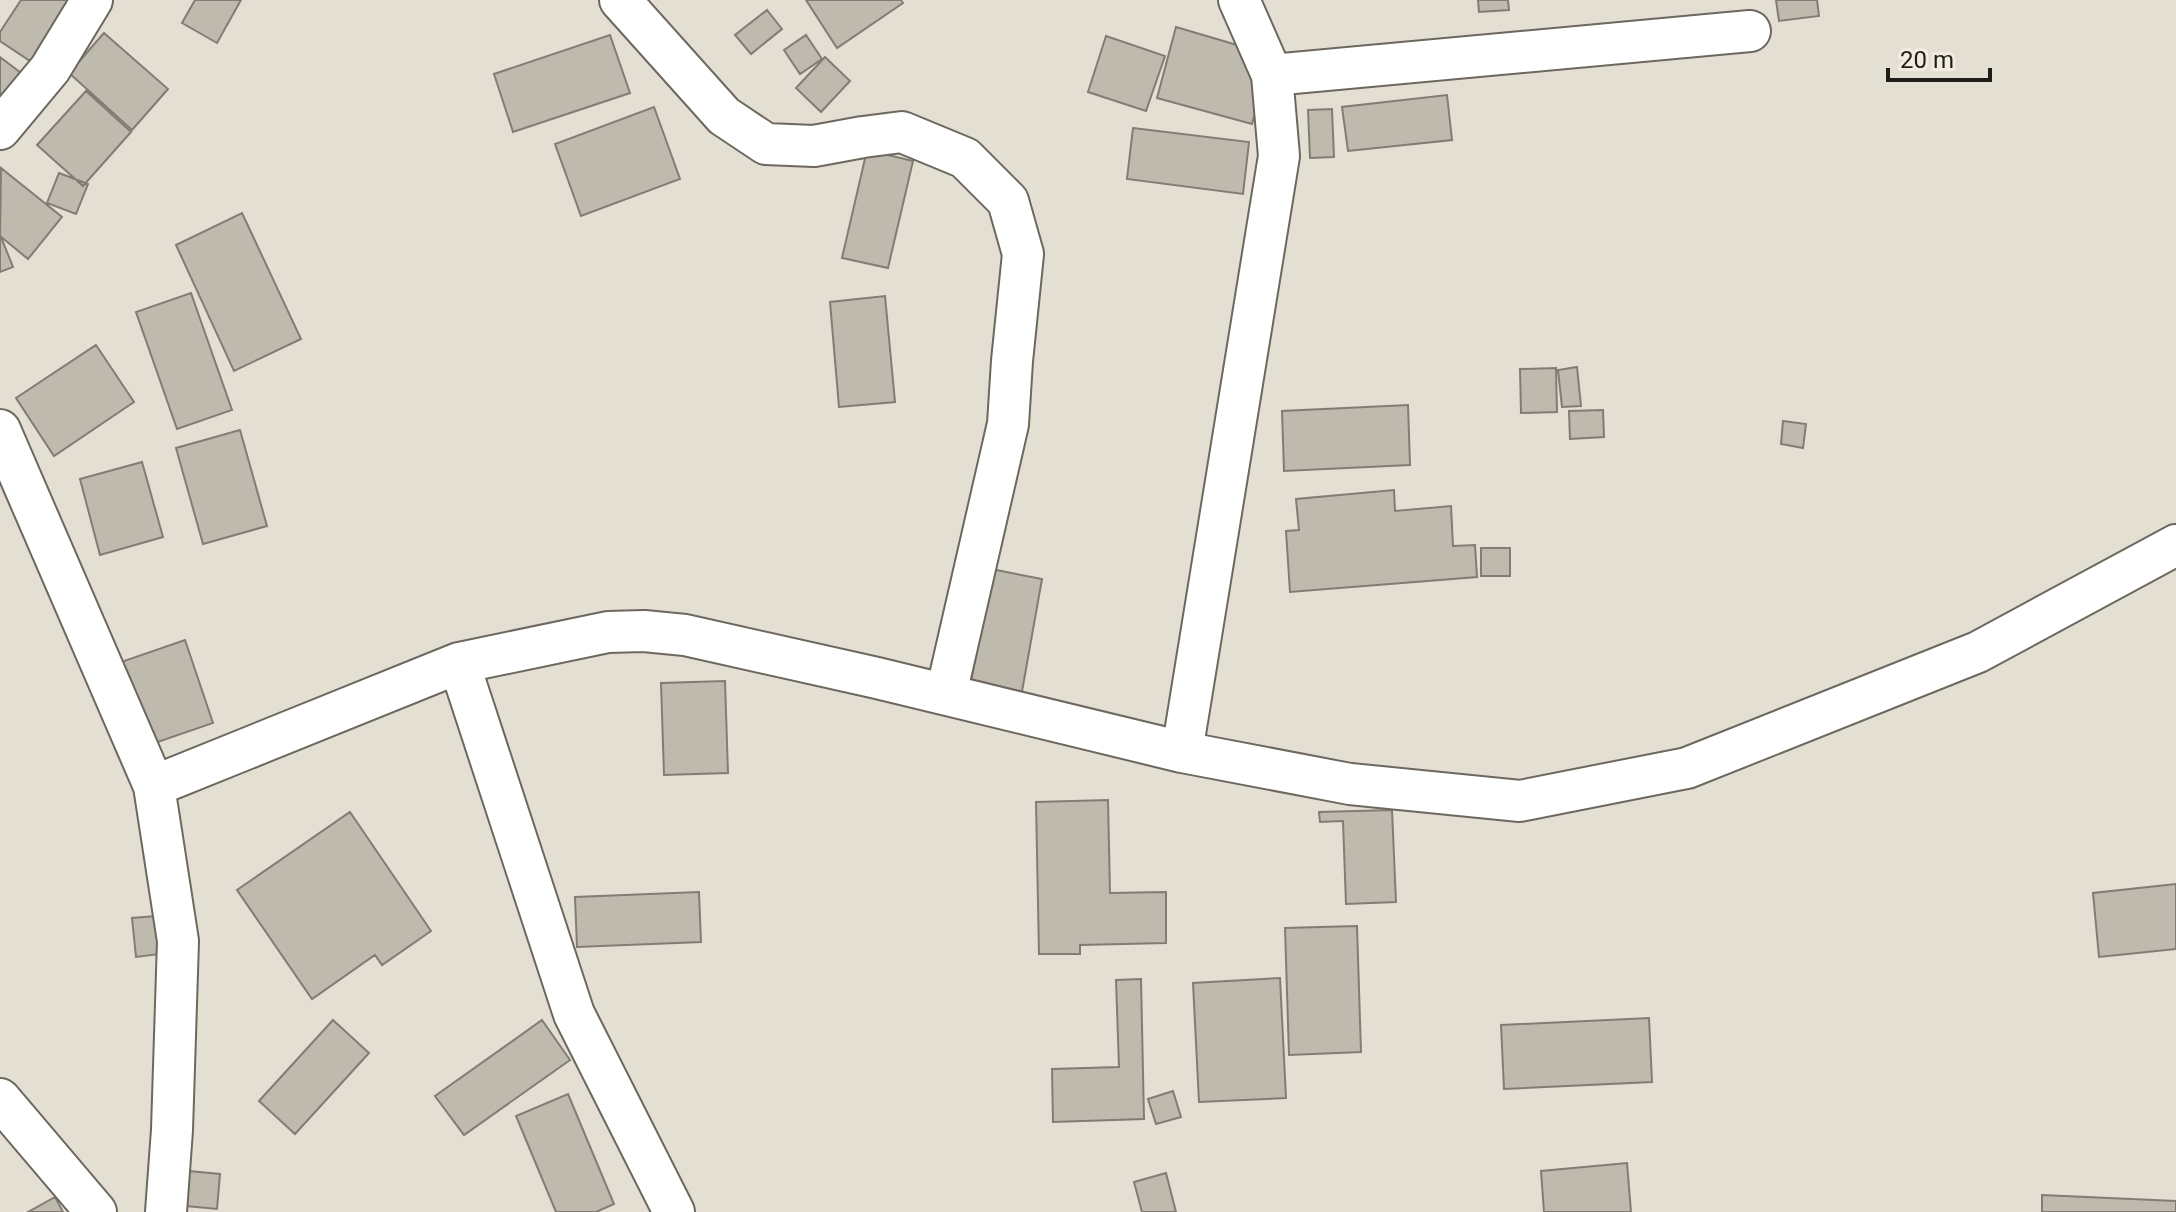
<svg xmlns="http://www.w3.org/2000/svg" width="2176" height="1212" font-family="Roboto,sans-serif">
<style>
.building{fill:#bfbaae;stroke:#827d72;stroke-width:2}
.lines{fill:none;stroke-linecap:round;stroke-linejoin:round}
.minor-casing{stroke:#6d685e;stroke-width:44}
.minor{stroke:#fff;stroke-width:40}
</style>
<rect width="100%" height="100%" fill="#e4dfd3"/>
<!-- building -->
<path class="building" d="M21,0H76L33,63L0,41V32Z
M195,0H241L217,43L182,23Z
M806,0H901L903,3L837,48Z
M1478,0H1508L1509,10L1479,12Z
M1776,0H1817L1819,16L1779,21Z
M767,10L782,29L751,54L735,35Z
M1176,27L1271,55L1252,124L1157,98Z
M104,33L168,89L132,130L69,73Z
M610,35L630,93L513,132L494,74Z
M806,35L822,59L800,74L784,50Z
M1106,36L1165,56L1146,111L1088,92Z
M0,57L25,76L0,111Z
M825,57L850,81L821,112L796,88Z
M86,91L131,132L83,186L37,145Z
M1447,95L1452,140L1348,151L1342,107Z
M654,107L680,179L581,216L555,144Z
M1332,109L1334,157L1310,158L1308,110Z
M1133,128L1249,142L1243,194L1127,179Z
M867,150L913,161L888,268L842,258Z
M1,168L62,217L28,259L0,236Z
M59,173L88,184L76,214L47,203Z
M242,213L301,339L234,371L176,245Z
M1,237L13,267L0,272V238Z
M191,293L232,410L177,429L136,312Z
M885,296L895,402L839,407L830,302Z
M96,345L134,402L54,456L16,398Z
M1577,367L1581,406L1562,407L1558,370Z
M1556,368L1557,412L1521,413L1520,369Z
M1408,405L1410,465L1284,471L1282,411Z
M1603,410L1604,437L1570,439L1569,411Z
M1783,421L1806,424L1803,448L1781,444Z
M240,430L267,526L203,544L176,448Z
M142,462L163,537L100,555L80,479Z
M1394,490L1395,511L1451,506L1453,546L1475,545L1477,577L1290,592L1286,531L1299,530L1296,499Z
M1481,548H1510V576H1481Z
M991,569L1042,579L1021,697L970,688Z
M185,640L213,723L149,745L121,662Z
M725,681L728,773L664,775L661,683Z
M1108,800L1110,893L1166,892V943L1080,945V954H1039L1036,802Z
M1392,810L1396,902L1346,904L1343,821L1320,822L1319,812Z
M350,812L431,931L382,965L375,955L312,999L237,890Z
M2176,884V949L2099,957L2093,893Z
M699,892L701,942L577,947L575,897Z
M156,916L160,954L136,957L132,918Z
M1357,926L1361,1052L1289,1055L1285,928Z
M1280,978L1286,1098L1199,1102L1193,983Z
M1141,979L1144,1119L1053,1122L1052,1069L1119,1067L1116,980Z
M1649,1018L1652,1082L1504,1089L1501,1025Z
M333,1020L369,1053L295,1134L259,1101Z
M542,1020L570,1060L464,1135L435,1096Z
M1173,1091L1181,1117L1156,1124L1148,1099Z
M568,1094L614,1204L596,1212H556L516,1116Z
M1627,1163L1631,1212H1544L1541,1171Z
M189,1171L220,1174L217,1209L186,1206Z
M1166,1173L1176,1212H1142L1134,1182Z
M2042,1195L2176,1201V1212H2042Z
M55,1197L63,1212H28Z"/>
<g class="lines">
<!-- minor casing -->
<g class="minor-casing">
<path id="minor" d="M620,0L724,116L766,144L814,146L863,137L902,132L965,158L1008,201L1023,254L1012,361L1008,424L946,694
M1272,75L1750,31
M0,129L50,69L92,0
M0,430L154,786L178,941L172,1130L166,1212
M459,663L574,1014L674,1212
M1182,752L1279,156L1272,75L1239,0
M154,786L459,663L608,632L644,631L685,635L877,678L1182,752L1350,784L1520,801L1687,768L1978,652L2176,545
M0,1099L96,1212"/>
</g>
<!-- minor -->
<use href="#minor" class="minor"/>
</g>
<!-- scale -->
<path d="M1888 68v12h102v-12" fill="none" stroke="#1f1d19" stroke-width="4"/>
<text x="1900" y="68" font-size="24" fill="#1f1d19" stroke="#f2ece0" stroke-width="6" paint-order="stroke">20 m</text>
</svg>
